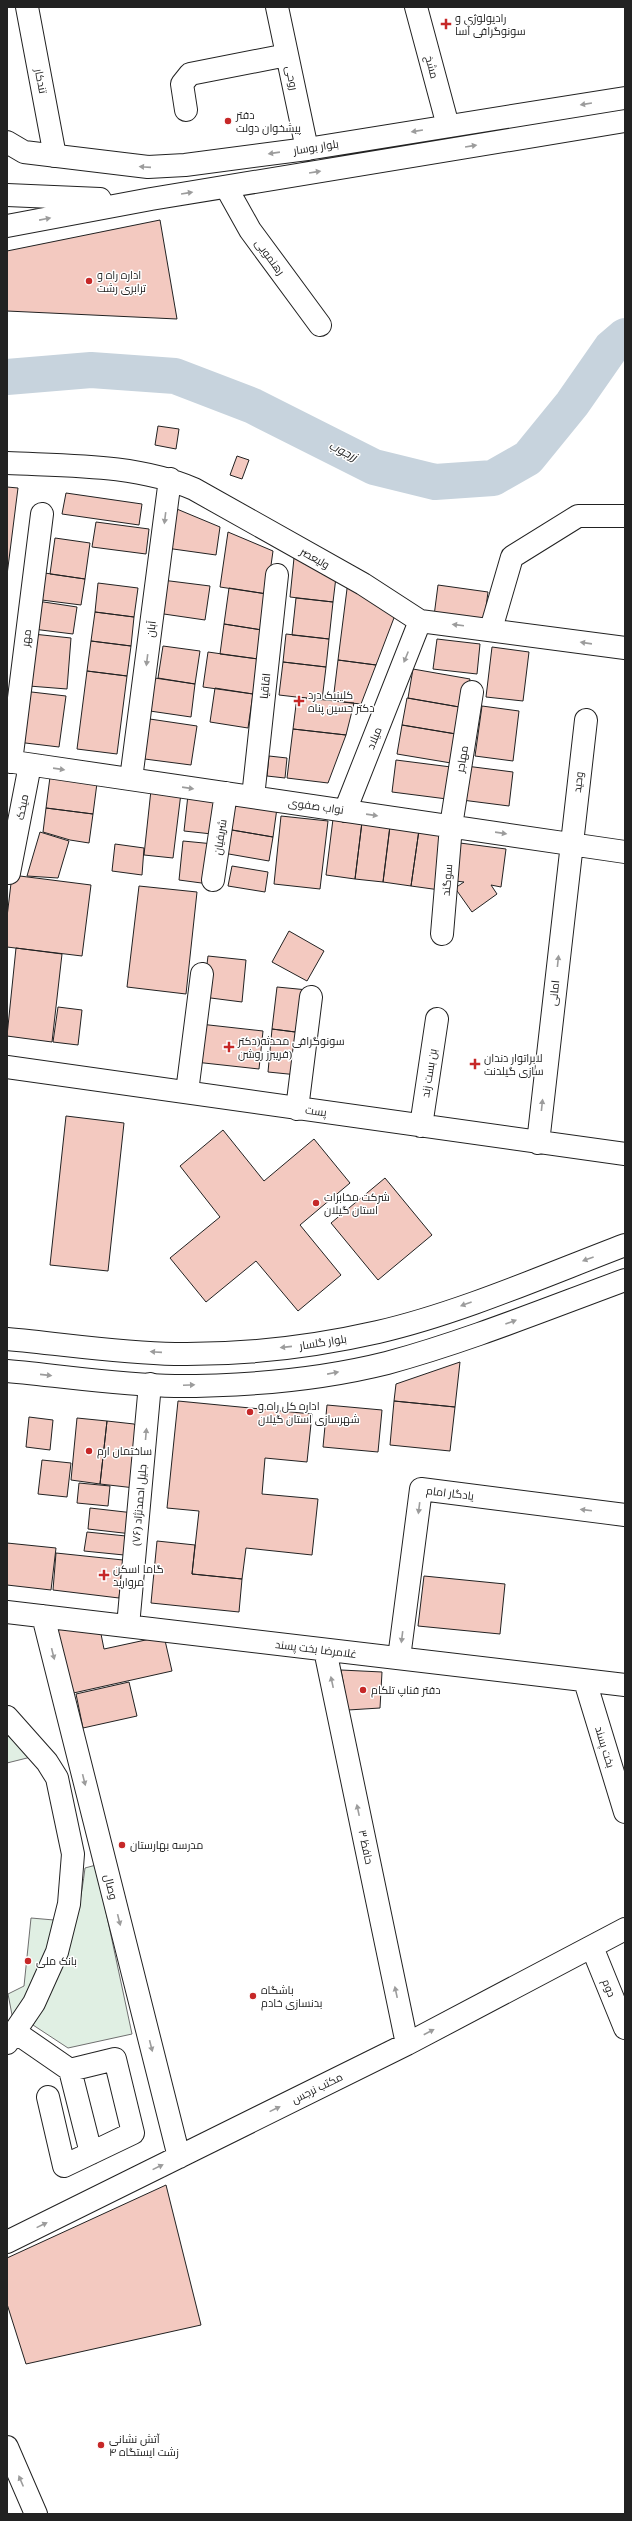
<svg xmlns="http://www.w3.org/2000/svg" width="632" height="2521" font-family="'Times New Roman',Cairo,serif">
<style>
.green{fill:#e0efe3;stroke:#6f6f6f}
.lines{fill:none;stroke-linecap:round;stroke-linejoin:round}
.river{stroke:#c7d3dd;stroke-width:36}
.building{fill:#f3c9c0;stroke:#222}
.minor-casing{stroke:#222;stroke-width:24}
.major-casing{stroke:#222;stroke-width:24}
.minor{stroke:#fff;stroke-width:22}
.major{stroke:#fff;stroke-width:22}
.oneway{fill:#9c9c9c}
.poi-dot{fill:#c62828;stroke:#fff;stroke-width:1.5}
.labels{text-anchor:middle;stroke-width:3;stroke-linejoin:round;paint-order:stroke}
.poi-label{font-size:11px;fill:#222;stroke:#fff;text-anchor:start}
.street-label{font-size:11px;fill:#222;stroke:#fff}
.water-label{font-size:12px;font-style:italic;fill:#222;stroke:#fff}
</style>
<rect width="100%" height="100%" fill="#fff"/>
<!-- green -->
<path class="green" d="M7,1735L31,1757L7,1763Z
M96,1865L132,2034L68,2048L33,2025C63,1975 78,1926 85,1868Z
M31,1918L54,1920L42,1967L13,2020L8,1994L24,1986Z"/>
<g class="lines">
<!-- river -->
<path class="river" d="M7,377L91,370L175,376L253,406L374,467L435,482L493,478L528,458L572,404L611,348L625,336"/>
</g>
<!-- building -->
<path class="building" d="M160,220L177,319L7,311V251Z
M158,426L179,429L176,449L155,445Z
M237,456L249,460L242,479L230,475Z
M7,487L18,488L7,575Z
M66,493L142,504L139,525L62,514Z
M172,507L220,527L216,555L166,548Z
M96,522L149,529L146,554L92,547Z
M228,532L273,551L267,594L220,587Z
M55,538L90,543L85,579L50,574Z
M294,558L336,577L333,602L290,597Z
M38,572L85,579L81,605L34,599Z
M162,580L210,586L205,620L157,613Z
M348,581L397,610L376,665L338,660Z
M98,583L138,588L134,617L95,612Z
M438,585L488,592L484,622L434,616Z
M229,588L267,594L262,630L224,624Z
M296,598L333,602L329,639L292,635Z
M37,601L77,607L73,634L33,629Z
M95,612L134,617L131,646L91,641Z
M224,624L262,630L258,659L220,654Z
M33,634L71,638L67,689L29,686Z
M286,634L329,639L326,667L283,662Z
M437,639L480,644L477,674L433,669Z
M91,641L131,646L127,676L87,671Z
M163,646L200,651L195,684L158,678Z
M492,647L529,652L523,701L486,697Z
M208,652L258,659L253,694L203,687Z
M338,660L376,665L361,704L333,701Z
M283,662L326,667L322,700L279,695Z
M413,669L470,679L465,708L408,698Z
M87,671L127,676L117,754L77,749Z
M148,677L195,684L191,717L143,710Z
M215,688L253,694L248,728L210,722Z
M23,691L66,696L59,747L17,742Z
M297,697L354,703L346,735L293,729Z
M407,698L465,708L456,734L402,725Z
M482,706L519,711L513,761L475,756Z
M143,718L197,726L191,765L137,758Z
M402,725L456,734L451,763L397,754Z
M293,729L346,735L328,783L287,778Z
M269,756L287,758L285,778L267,776Z
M396,760L451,767L447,799L392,792Z
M466,766L513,772L509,806L462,800Z
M50,777L97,783L93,814L46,808Z
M151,790L181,793L173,858L144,855Z
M188,795L217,799L212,834L184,831Z
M231,801L277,808L273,837L226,829Z
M46,808L93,814L89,843L70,840L43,832Z
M281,816L328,821L320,889L274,884Z
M333,819L362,822L355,879L326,875Z
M362,822L390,826L383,882L355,879Z
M390,826L419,830L411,886L383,882Z
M226,829L273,837L269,861L223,853Z
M419,830L447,833L440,890L411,886Z
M40,832L69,841L58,878L27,876Z
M183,841L214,844L209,884L179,880Z
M460,843L506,849L501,887L491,885L497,894L472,912L455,888L464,882L455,881Z
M115,844L144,848L142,875L112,871Z
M232,866L268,872L265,892L228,886Z
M12,875L91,885L82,956L7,947V917Z
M139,886L197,892L186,994L127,987Z
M289,931L324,951L307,981L272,962Z
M16,948L62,954L52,1042L7,1036Z
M208,956L246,960L242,1002L203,997Z
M277,987L308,990L303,1033L272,1029Z
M58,1007L82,1010L78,1045L53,1042Z
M200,1024L263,1031L259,1069L195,1062Z
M272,1029L303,1033L298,1075L268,1072Z
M66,1116L124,1123L108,1271L50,1265Z
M223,1130L264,1181L314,1139L350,1183L300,1225L341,1275L298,1311L256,1261L206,1302L170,1258L220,1217L180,1166Z
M385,1178L432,1235L378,1280L331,1223Z
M460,1362L455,1407L394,1401L396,1384Z
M178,1401L312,1414L307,1462L265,1458L262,1494L318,1499L312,1555L246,1548L242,1579L192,1574L199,1511L167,1508Z
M394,1401L455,1407L450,1451L390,1445Z
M327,1405L382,1410L378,1452L323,1447Z
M29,1417L53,1420L50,1450L26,1447Z
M77,1418L107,1421L100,1484L71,1480Z
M107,1421L134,1424L141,1433L135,1488L100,1484Z
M42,1460L71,1463L67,1497L38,1494Z
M79,1483L110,1486L108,1506L77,1503Z
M90,1508L134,1513L132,1534L88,1529Z
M87,1532L126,1536L124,1555L84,1551Z
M157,1541L195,1545L192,1574L242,1579L239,1612L151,1603Z
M7,1543L56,1548L51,1590L7,1585Z
M56,1553L123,1560L119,1598L53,1590Z
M424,1576L505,1584L500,1634L418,1626Z
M54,1625L100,1629L104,1649L164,1636L172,1671L69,1694Z
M341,1670L382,1672L380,1708L348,1710Z
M129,1682L137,1716L83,1728L76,1694Z
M166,2185L201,2325L26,2364L7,2304V2258Z"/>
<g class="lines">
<!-- minor casing -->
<g class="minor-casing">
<path id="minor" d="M27,7L55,156
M277,7L307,149
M416,7L448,126
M186,110L182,84L190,74L287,55
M226,187L250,230L320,325
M7,463C69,466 136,464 194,489L363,584L420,621L625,648
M491,629L512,557L578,516H625
M7,761L625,852
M11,762L42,514
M131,779L170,479
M253,797L277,575
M345,811L420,621
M9,873L30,765
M213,880L226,793
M442,934L451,826L472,692
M7,1067L625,1154
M187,1092L202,974
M297,1109L311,997
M421,1126L437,1019
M538,1143L586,720
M7,1612L625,1685
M43,1616L179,2157
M128,1626L150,1384
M325,1650L407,2044
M399,1658L421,1489L625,1515
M585,1681L625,1812
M7,1717L47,1762L57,1778L73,1854L69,1904L57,1952L34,2003L7,2043
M592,1947L625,2028
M15,2032L70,2070
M48,2097L64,2166L133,2133L115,2059L70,2070L91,2153
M7,2242L407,2044L625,1929"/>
</g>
<!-- major casing -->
<g class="major-casing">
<path id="major" d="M7,142L24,152L148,167L185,165L307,149L625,98
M7,195L100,199
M7,226L151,199L625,121
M7,1339C63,1344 119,1353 175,1354C243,1355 312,1347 378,1332C460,1313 546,1275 625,1245
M7,1371C63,1376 119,1385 175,1386C245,1386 319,1380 387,1363C468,1341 546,1309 625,1280
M7,2447L36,2514"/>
</g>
<!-- minor -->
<use href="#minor" class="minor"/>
<!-- major -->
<use href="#major" class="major"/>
</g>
<!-- one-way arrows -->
<defs><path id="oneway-solid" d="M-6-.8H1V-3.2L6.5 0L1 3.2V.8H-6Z"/></defs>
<g class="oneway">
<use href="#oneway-solid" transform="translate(586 104) rotate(171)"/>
<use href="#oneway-solid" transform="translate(417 131) rotate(171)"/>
<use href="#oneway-solid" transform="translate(471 146) rotate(-9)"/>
<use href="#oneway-solid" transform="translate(274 153) rotate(172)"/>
<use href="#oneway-solid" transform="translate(145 167) rotate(-176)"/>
<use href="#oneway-solid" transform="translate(315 172) rotate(-9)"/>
<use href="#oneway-solid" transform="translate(187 193) rotate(-9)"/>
<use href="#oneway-solid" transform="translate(45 219) rotate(-11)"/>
<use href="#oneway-solid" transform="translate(165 518) rotate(97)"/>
<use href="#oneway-solid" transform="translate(458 625) rotate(-173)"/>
<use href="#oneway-solid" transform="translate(586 643) rotate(-172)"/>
<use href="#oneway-solid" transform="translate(406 657) rotate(112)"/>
<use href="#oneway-solid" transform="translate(147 660) rotate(97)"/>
<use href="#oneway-solid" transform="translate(59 769) rotate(8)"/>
<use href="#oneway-solid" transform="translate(188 788) rotate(8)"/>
<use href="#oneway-solid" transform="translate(372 815) rotate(8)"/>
<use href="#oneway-solid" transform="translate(501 833) rotate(8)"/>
<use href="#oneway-solid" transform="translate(558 961) rotate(-84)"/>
<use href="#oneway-solid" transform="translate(542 1105) rotate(-84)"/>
<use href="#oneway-solid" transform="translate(588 1259) rotate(160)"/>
<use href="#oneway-solid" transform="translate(466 1304) rotate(160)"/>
<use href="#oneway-solid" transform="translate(511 1322) rotate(-20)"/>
<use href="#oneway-solid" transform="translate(286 1347) rotate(174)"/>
<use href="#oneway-solid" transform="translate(156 1352) rotate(-176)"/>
<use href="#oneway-solid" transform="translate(333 1373) rotate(-11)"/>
<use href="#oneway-solid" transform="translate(46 1375) rotate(6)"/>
<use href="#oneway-solid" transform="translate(189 1385) rotate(-2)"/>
<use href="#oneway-solid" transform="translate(146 1434) rotate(-85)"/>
<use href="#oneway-solid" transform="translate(419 1508) rotate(97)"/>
<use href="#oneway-solid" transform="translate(586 1510) rotate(-173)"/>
<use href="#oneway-solid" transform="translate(402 1637) rotate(97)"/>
<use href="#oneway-solid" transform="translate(53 1654) rotate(76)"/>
<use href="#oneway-solid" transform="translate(332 1682) rotate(-102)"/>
<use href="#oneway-solid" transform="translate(84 1780) rotate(76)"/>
<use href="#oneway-solid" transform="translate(358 1810) rotate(-102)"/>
<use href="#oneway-solid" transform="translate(119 1920) rotate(76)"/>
<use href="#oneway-solid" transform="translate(396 1992) rotate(-102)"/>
<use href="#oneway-solid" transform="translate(429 2032) rotate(-28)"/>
<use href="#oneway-solid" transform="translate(151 2046) rotate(76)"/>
<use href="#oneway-solid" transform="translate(275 2109) rotate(-26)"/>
<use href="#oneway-solid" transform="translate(158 2167) rotate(-26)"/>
<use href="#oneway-solid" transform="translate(42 2225) rotate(-26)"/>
<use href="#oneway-solid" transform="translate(21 2481) rotate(-113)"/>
</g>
<!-- markers -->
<g class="poi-dot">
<path d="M444 18h4v4h4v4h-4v4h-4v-4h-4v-4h4z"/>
<circle cx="228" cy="121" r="4"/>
<circle cx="89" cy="281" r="4"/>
<path d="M297 695h4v4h4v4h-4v4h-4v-4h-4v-4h4z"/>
<path d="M227 1041h4v4h4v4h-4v4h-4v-4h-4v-4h4z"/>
<path d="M473 1058h4v4h4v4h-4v4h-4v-4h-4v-4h4z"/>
<circle cx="316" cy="1203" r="4"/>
<circle cx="250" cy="1412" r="4"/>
<circle cx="89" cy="1451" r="4"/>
<path d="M102 1569h4v4h4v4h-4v4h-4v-4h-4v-4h4z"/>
<circle cx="363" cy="1690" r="4"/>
<circle cx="122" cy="1845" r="4"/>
<circle cx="28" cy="1961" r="4"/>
<circle cx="253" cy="1996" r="4"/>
<circle cx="101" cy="2445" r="4"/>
</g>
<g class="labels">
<!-- poi labels -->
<g class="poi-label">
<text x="455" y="22">رادیولوژی و<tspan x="455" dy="13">سونوگرافی آسا</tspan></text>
<text x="236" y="119">دفتر<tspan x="236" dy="13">پیشخوان دولت</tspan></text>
<text x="97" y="279">اداره راه و<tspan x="97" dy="13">ترابری رشت</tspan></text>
<text x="308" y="699">کلینیک درد<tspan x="308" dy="13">دکتر حسین پناه</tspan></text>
<text x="238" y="1045">سونوگرافی محدثه(دکتر<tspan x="238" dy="13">فریبرز روشن)</tspan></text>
<text x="484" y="1062">لابراتوار دندان<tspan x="484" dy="13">سازی گیلدنت</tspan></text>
<text x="324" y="1201">شرکت مخابرات<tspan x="324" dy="13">استان گیلان</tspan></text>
<text x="258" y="1410">اداره کل راه و<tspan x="258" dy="13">شهرسازی استان گیلان</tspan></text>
<text x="97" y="1455">ساختمان ارم</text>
<text x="113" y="1573">گاما اسکن<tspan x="113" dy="13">مروارید</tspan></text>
<text x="371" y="1694">دفتر فناپ تلکام</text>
<text x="130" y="1849">مدرسه بهارستان</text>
<text x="36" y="1965">بانک ملی</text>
<text x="261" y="1994">باشگاه<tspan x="261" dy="13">بدنسازی خادم</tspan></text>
<text x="109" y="2443">آتش نشانی<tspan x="109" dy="13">زشت ایستگاه ۴</tspan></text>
</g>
<!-- street labels -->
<g class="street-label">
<text transform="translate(432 67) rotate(75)" y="4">مشخ</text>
<text transform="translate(292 78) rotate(78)" y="4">روحی</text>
<text transform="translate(41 81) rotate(79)" y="4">تندکار</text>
<text transform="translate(316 147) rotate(-9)" y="4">بلوار بوسار</text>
<text transform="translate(270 257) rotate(54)" y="4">رهنمویی</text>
<text transform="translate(315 558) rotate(29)" y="4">ولیعصر</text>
<text transform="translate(151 629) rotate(-83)" y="4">آبان</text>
<text transform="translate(26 638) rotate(-83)" y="4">مهر</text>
<text transform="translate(265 686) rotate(-84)" y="4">اقاقیا</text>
<text transform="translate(374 738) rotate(-68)" y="4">میلاد</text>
<text transform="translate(462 759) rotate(-81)" y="4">مهاجر</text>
<text transform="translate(578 782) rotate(-83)" y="4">وحید</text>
<text transform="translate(316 806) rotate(8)" y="4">نواب صفوی</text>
<text transform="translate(22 807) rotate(-79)" y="4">میخک</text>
<text transform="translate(220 837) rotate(-81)" y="4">شریفیان</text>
<text transform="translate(447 880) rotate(-85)" y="4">سوگند</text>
<text transform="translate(554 993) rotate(-84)" y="4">امانی</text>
<text transform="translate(429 1073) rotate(-81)" y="4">بن بست زند</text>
<text transform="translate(316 1111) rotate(8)" y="4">پست</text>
<text transform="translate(323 1342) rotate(-9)" y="4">بلوار گلسار</text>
<text transform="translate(450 1493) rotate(7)" y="4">یادگار امام</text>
<text transform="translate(139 1505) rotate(-85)" y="4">جلیل احمدنژاد (۷۶)</text>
<text transform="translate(316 1649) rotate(7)" y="4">غلامرضا بخت پسند</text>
<text transform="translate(605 1747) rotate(73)" y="4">بخت پسند</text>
<text transform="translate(366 1847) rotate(78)" y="4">حافظ ۳</text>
<text transform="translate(111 1887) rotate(76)" y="4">وصال</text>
<text transform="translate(609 1988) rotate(68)" y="4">دوم</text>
<text transform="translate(317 2088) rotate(-26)" y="4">مکتب نرجس</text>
</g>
<!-- water labels -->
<g class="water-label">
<text transform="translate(343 451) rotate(27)" y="4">زرجوب</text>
</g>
</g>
<!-- border -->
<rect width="632" height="2521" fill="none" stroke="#222222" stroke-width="16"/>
</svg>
